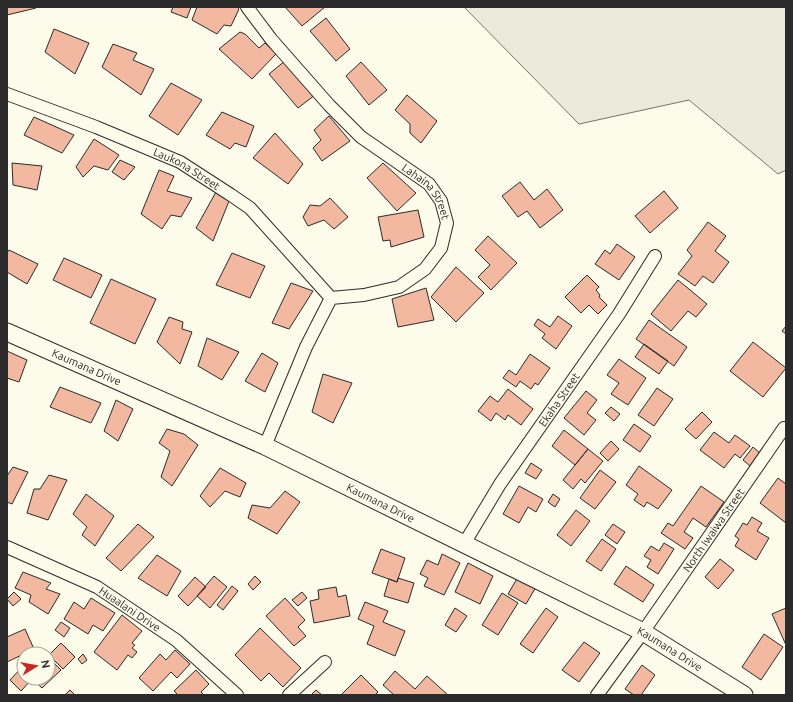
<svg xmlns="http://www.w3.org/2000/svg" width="793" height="702" font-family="Ubuntu,sans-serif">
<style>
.green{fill:#ecebdb;stroke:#74746e}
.building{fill:#f2b8a0;stroke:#2b2b2b}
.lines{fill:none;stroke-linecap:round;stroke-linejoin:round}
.street-casing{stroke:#2b2b2b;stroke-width:14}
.secondary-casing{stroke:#2b2b2b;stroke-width:19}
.street{stroke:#fdfbea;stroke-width:12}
.secondary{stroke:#fdfbea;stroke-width:17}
.labels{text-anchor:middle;stroke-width:3;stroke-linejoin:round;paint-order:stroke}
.street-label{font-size:11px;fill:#2b2b2b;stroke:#fdfbea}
</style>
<rect width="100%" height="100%" fill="#fdfbea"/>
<!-- green -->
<path class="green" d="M464,7H786V170L778,174L689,100L579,124Z"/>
<!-- building -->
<path class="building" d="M7,7H35L36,8L7,15Z
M173,7H191L187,18L171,12Z
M197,7H237L239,9L231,26L224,25L217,34L192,20Z
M285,7H325L302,26Z
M326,18L350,49L336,61L310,31Z
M54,29L89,43L75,74L45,52Z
M240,32L245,34L259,48L265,43L276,54L252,79L219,49Z
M113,44L137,53L133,60L154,69L141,95L102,67Z
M286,60L315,95L298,108L269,74Z
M361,62L387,90L369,105L346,76Z
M171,83L202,100L178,135L149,116Z
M407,95L437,121L421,143L410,133V124L395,110Z
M222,112L254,126L246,147L235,143L230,149L206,135Z
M329,116L350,141L322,161L313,148L321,140L314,130Z
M34,117L74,135L62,153L24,135Z
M275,133L303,164L288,184L253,158Z
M94,139L119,155L108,170L94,166L83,177L76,167Z
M120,160L135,167L124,180L112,172Z
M12,163L42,166L37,190L13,185Z
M383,163L416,193L397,211L367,178Z
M159,170L174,176L167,191L192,198L181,217L171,215L162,229L141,214Z
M520,182L534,200L547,189L563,210L540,228L527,211L518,217L502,196Z
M664,191L678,208L650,233L635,216Z
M216,192L229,201L213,241L196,228Z
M330,198L348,217L334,229L324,220L308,226L303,217L310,205L320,206Z
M418,210L424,237L391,247L390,240L383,241L378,217Z
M708,222L726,236L715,251L729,262L713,283L703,276L695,286L678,274L692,256L687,250Z
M488,236L517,263L491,290L478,277L490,265L475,250Z
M617,244L635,257L619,280L595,264L605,250L610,254Z
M9,250L38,264L27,284L7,272V253Z
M232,253L265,266L250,298L216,285Z
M64,258L102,275L91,298L53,280Z
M456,267L484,293L456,322L431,297Z
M587,275L599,287L596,290L600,295L599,297L607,305L598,314L589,305L581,313L565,297Z
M111,279L156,299L135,344L90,323Z
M678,280L707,304L696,317L688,311L671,331L651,314Z
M291,283L313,291L289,329L272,323Z
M426,288L434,320L398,327L392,299Z
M558,316L572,326L556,349L542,338L545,334L534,325L538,319L550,327Z
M169,317L183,322L182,329L192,332L180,364L157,342Z
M649,320L687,347L674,366L636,339Z
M786,326V334L782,331Z
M207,338L239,352L222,380L198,366Z
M753,342L786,368L763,397L730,371Z
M644,344L668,361L659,374L635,357Z
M7,351L27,360L19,382L7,378Z
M262,353L278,363L265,392L245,381Z
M530,354L550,368L538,385L535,383L531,389L520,381L516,387L503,378L509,370L516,375Z
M619,359L646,378L628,405L611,394L619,383L607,375Z
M323,374L352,383L333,423L312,412Z
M60,387L101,403L91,423L50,407Z
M657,388L673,399L654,426L638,415Z
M508,389L533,409L521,425L508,415L505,420L496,413L491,421L478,411L490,396L498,402Z
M586,391L597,400L587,413L596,420L584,435L564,418Z
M116,400L133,409L118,441L104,431Z
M611,407L620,414L614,421L605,413Z
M702,412L712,422L696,439L685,429Z
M634,424L651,436L640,452L623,440Z
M167,429L184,434L198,445L172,486L161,477L170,451L159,443Z
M564,430L588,449L575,465L552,446Z
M714,432L729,443L735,435L750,446L740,458L735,454L724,468L700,450Z
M611,441L619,449L608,461L600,453Z
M753,447L760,453L750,466L743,460Z
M588,449L603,461L585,483L581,479L573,489L563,480Z
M531,463L542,470L536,479L525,473Z
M639,466L672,490L658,509L647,502L644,507L634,500L638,494L626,485Z
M13,467L28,472L12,504L7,502V476Z
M220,468L246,483L240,497L225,491L210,507L200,496Z
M600,470L616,482L595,509L580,498Z
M49,475L67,480L48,520L27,513L34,489H40Z
M778,478L786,484V523L760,503Z
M519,486L543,499L536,512L528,507L519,523L503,514Z
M701,486L724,502L706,527L693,518L684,532L693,538L685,549L661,533L668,523L673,526Z
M285,491L300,502L277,534L248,518L252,505L270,508Z
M86,494L114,516L95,546L82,535L87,527L73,514Z
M553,494L560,499L555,507L548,502Z
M576,510L590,521L571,546L557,535Z
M752,517L762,523L757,531L769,538L756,560L735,546L739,539L735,536L743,523L747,525Z
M138,524L154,537L121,571L106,558Z
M613,524L625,532L617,544L605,535Z
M602,539L616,549L601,571L586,561Z
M664,543L674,549L658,574L647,567L651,560L644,556L651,546L659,551Z
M381,549L405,558L397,582L372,573Z
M442,554L460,563L444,595L424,586L428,578L420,574L427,560L438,565Z
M157,555L181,571L167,596L138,578Z
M720,559L734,570L718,589L705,577Z
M468,563L493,576L480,604L455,592Z
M626,566L654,585L643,602L614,584Z
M23,572L51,583L46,589L60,594L48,614L29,602L31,595L15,588Z
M214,576L227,587L210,608L197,596Z
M255,576L261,582L253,590L248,584Z
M195,577L206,587L188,606L178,596Z
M518,577L536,587L526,604L508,594Z
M398,578L414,583L408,603L384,596L389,579L397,582Z
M232,586L238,591L223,610L217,605Z
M336,587L338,597L346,595L350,616L314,623L310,601L319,599L318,590Z
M14,592L21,599L13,606L7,599Z
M302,592L307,598L298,606L292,600Z
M502,593L518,603L498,635L482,625Z
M91,598L115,613L103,631L93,625L88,634L64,619L74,602L84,609Z
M285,598L305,620L298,627L306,636L294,646L266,616Z
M365,602L388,611L383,622L405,631L395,656L367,644L374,626L358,619Z
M455,608L467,616L456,632L445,625Z
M546,608L558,617L533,653L520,644Z
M786,608V645L772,614Z
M122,615L142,631L132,643L135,645L132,648L137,652L132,658L128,655L117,670L94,652Z
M61,622L70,628L64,637L55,630Z
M260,628L301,668L283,687L269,673L261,681L235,655Z
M25,629L34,649L7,662V637Z
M764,634L783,647L761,680L742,667Z
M584,642L600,653L579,682L562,670Z
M61,643L75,657L63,669L49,655Z
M175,650L190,664L177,678L171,672L153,691L139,678L160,654L166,660Z
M83,654L87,660L82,664L78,659Z
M48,657L61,670L42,688L32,679L21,691L10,680L24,665V678H48Z
M642,665L655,675L641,695H634L625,689Z
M196,670L209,684L201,692L204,695H178L174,691Z
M395,671L415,689L427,676L448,695H394L383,685Z
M361,675L378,692L375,695H341Z
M70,690L75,695H65Z
M316,690L322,695H311Z"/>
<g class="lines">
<!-- street casing -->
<g class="street-casing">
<g id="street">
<path id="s1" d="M247,7L271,39L329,105L361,137L429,184L441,201L447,223L441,248L425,269L399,287L364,295L331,298L306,347L265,446"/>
<path id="s2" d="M7,94L96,127L180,162L231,195L250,208L331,298"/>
<path id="s3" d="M464,544L500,484L619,314L655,256"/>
<path id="s4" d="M7,547L97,587L176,640L237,695"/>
<path d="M289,695L325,662"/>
<path id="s5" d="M597,695L643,632L784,428"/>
</g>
</g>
<!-- secondary casing -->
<g class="secondary-casing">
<g id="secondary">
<path id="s6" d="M7,332L265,446L643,632L744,695"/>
</g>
</g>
<!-- street -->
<use href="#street" class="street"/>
<!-- secondary -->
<use href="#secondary" class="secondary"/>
</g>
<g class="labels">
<!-- street labels -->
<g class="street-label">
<text dy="4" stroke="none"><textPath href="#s2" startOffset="195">Laukona Street</textPath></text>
<text dy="4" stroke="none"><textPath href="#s1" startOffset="260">Lahaina Street</textPath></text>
<text dy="4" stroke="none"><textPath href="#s6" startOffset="87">Kaumana Drive</textPath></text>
<text dy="4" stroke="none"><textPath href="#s3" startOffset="173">Ekaha Street</textPath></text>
<text dy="4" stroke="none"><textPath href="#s6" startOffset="411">Kaumana Drive</textPath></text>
<text dy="4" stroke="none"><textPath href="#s5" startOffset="202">North Iwaiwa Street</textPath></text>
<text dy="4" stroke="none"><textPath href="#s4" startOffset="138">Huaalani Drive</textPath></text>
<text dy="4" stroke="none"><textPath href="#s6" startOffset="735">Kaumana Drive</textPath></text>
</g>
</g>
<!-- border -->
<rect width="793" height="702" fill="none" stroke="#2b2b2b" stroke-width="16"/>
<!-- north arrow -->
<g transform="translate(36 666) rotate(79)"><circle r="19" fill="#fdfbea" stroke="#a9a89e"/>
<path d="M0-3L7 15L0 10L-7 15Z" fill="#c62828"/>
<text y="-6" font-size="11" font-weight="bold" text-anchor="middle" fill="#2b2b2b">N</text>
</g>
</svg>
